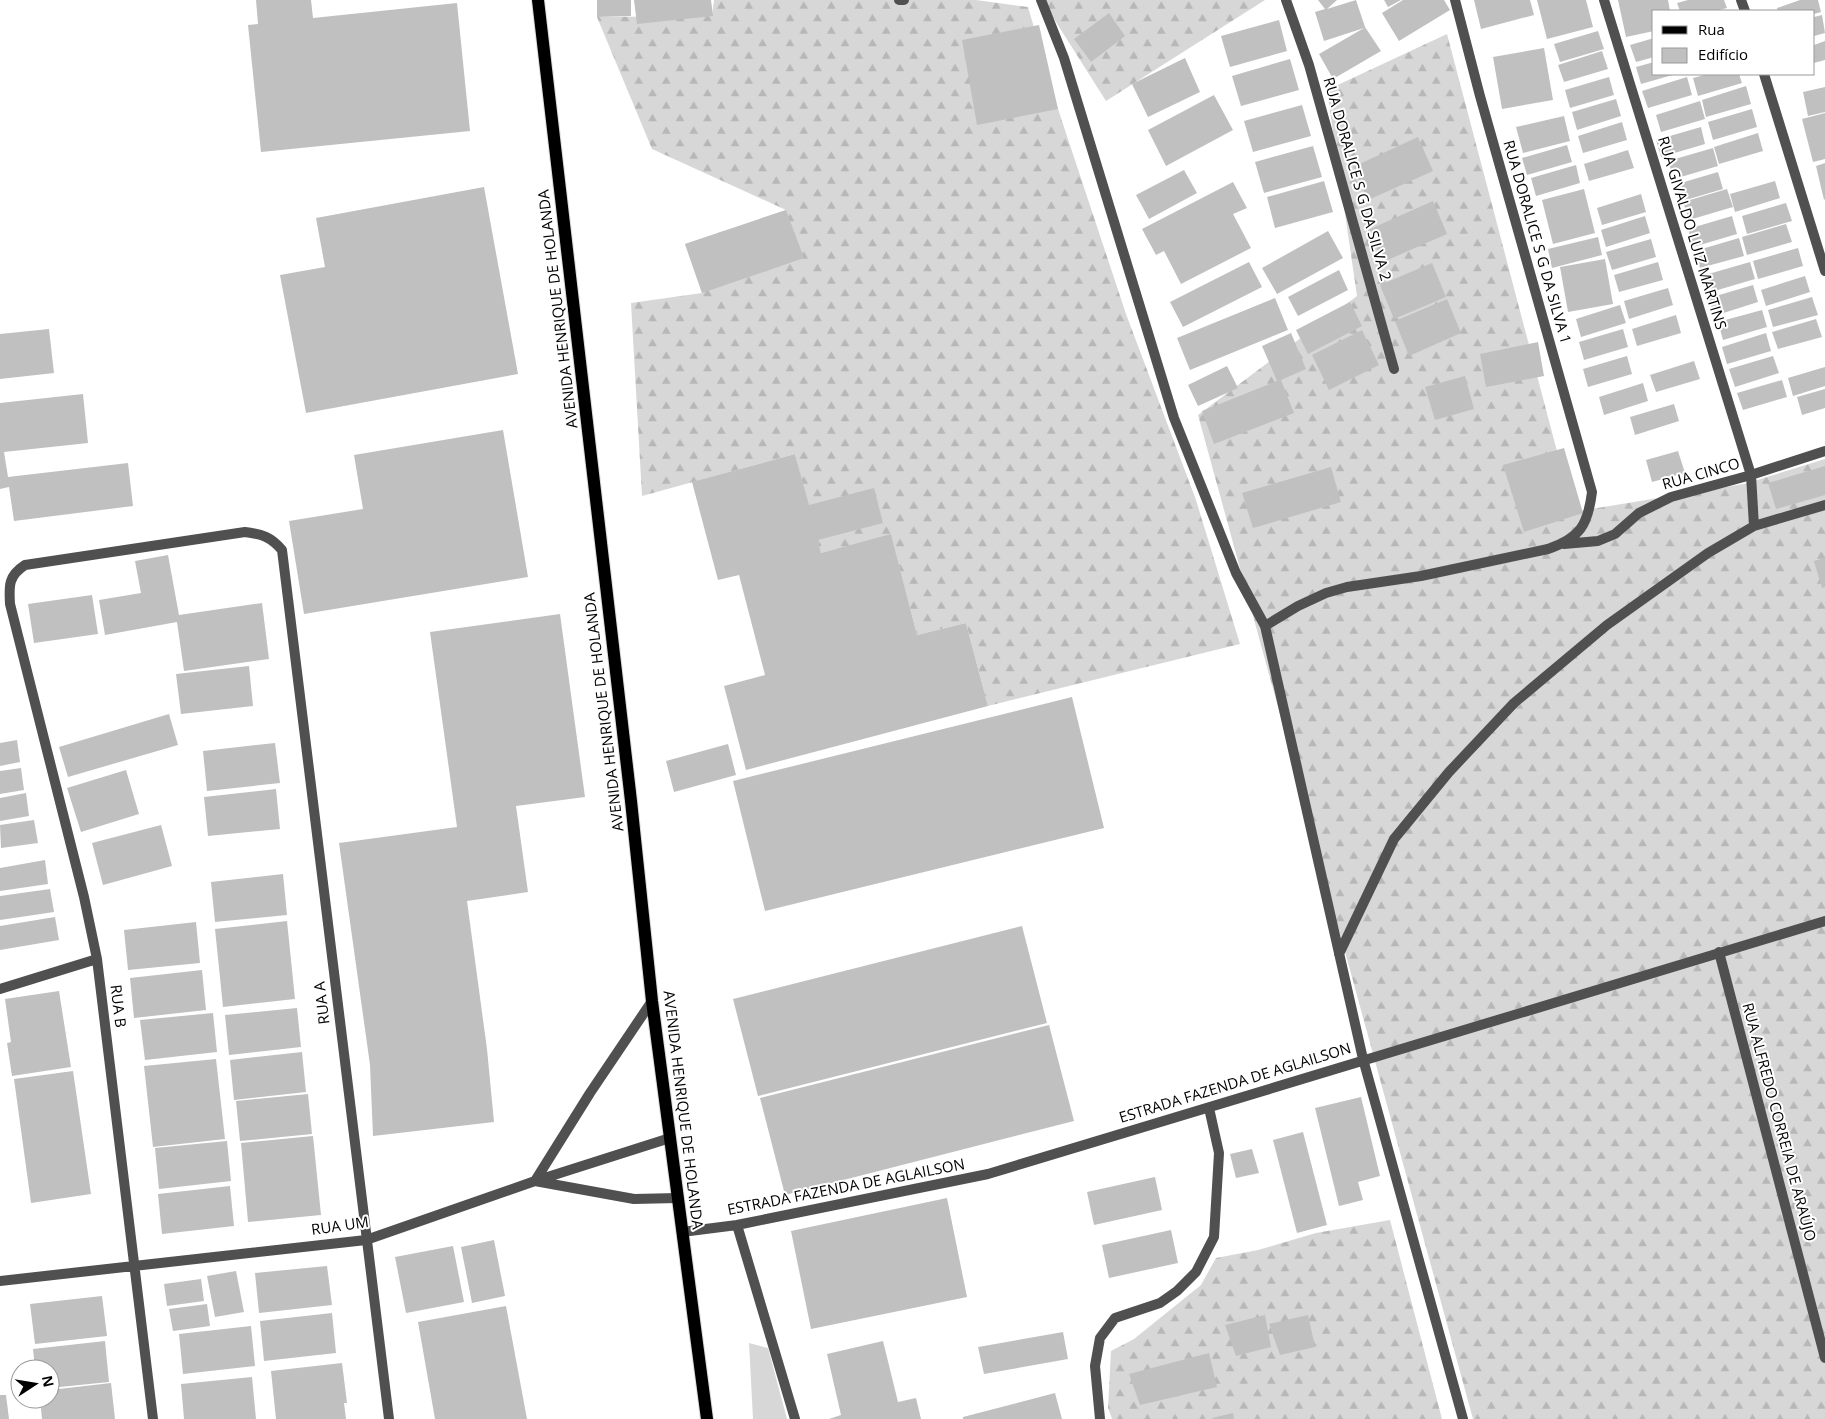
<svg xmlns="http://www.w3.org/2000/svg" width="1825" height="1419" font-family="'Open Sans',sans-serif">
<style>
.grass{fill:#d7d7d7}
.forest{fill:url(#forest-firs)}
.building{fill:#c0c0c0}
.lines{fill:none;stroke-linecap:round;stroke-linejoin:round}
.primary-casing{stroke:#dbdbdb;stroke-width:14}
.minor{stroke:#505050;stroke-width:10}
.primary{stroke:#000;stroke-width:12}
.labels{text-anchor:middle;stroke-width:4;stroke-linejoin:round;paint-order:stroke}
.street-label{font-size:15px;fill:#000;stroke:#fff}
</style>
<defs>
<pattern id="forest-firs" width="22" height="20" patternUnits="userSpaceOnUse" patternTransform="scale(1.25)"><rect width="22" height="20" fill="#d7d7d7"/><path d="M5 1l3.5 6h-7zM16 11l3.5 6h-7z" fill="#b7b7b7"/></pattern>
</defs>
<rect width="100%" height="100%" fill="#fff"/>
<!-- grass -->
<path class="grass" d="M749,1343L768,1348L787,1419H753Z"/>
<!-- forest -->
<path class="forest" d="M714,0H976L1028,7L1058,109L1126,314L1196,500L1240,644L988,706L966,623L917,635L891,535L821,553L795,454L642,496L631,303L702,293L685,244L786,210L652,149L597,17L712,16Z
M1042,0H1265L1106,101Z
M1447,34L1573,512L1744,484L1825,459V1419H1473L1198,415L1357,296L1327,90Z
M1390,1220L1442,1419H1112L1108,1408L1111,1351L1134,1339L1201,1285L1216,1258L1258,1250L1316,1233Z"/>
<!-- building -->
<path class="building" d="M256,0H311L313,18L457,3L470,131L261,152L248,25L258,24Z
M597,0H631V16L597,17Z
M634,0H711L713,16L637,24Z
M1318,0H1337L1327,9L1356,0L1365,27L1381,51L1333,79L1319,54L1364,28L1324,41L1315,12L1325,9Z
M1384,0H1401L1388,7Z
M1403,0H1444L1450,10L1399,41L1382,13Z
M1474,0H1530L1534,15L1481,29Z
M1537,0H1586L1593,27L1547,39Z
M1618,0H1668L1670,11H1654V31L1626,37Z
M1688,0H1724L1727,8L1715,11H1680L1677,3Z
M1800,0H1818L1821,12L1814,14V11H1778L1777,8Z
M1109,13L1125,36L1091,62L1074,39Z
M1822,15L1825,33L1814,36V17Z
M1279,20L1287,51L1230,67L1221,36Z
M1039,25L1058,109L977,125L962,40Z
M1598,31L1604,49L1560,62L1554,44Z
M1654,38V57L1636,62L1630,45Z
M1825,41V60L1814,63V45Z
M1544,48L1553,100L1502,109L1493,57Z
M1602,51L1608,69L1564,82L1558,65Z
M1185,58L1200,92L1148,117L1132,84Z
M1290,59L1299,90L1241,106L1232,76Z
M1654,62V74H1676L1641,84L1636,67Z
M1708,74H1739L1742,83L1698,96L1693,78Z
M1609,77L1614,95L1570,108L1565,90Z
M1687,77L1692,95L1648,108L1642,91Z
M1746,86L1751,104L1706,117L1702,100Z
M1825,87V112L1808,116L1803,92Z
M1214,95L1233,130L1166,166L1148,130Z
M1616,99L1621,116L1577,130L1572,112Z
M1700,101L1705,119L1661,132L1656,115Z
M1302,105L1311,136L1253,152L1244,121Z
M1752,109L1757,127L1713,140L1708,122Z
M1825,113V159L1813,162L1802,119Z
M1564,116L1570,141L1523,153L1516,127Z
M1622,122L1627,140L1583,153L1578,136Z
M1701,127L1705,144L1661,157L1656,140Z
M1758,133L1763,151L1719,164L1714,147Z
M1418,137L1433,171L1368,200L1353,167Z
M1567,145L1572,162L1527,175L1522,158Z
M1313,146L1322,177L1264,193L1255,162Z
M1713,148L1718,166L1674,179L1668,161Z
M1628,150L1634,168L1589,181L1584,164Z
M1825,163V199L1824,200L1816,166Z
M1576,165L1580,183L1536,196L1531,178Z
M1184,170L1197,193L1149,219L1136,195Z
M1718,172L1723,189L1679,202L1674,185Z
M1324,181L1333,212L1275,228L1267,197Z
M1775,181L1780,198L1735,212L1730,194Z
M1233,182L1247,208L1233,214L1251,248L1181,284L1164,251L1156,255L1142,229Z
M484,187L518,374L306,413L280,275L325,267L316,218Z
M1584,189L1595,233L1553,244L1542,200Z
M1727,189L1733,207L1689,220L1683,202Z
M1641,194L1646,212L1602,225L1597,208Z
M1433,201L1447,234L1383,262L1368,230Z
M1786,203L1792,221L1747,234L1742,216Z
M786,210L804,258L702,293L685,244Z
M1645,216L1650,233L1606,247L1601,230Z
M1732,216L1737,234L1693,247L1688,229Z
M1786,224L1792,242L1747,255L1742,237Z
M1328,231L1343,258L1277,294L1262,268Z
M1598,237L1602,255L1552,268L1548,249Z
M1739,238L1744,256L1700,268L1695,251Z
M1651,239L1656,257L1612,270L1606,252Z
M1798,248L1803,266L1758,279L1753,261Z
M1605,259L1613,304L1568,312L1560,267Z
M1249,262L1262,287L1183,327L1170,302Z
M1658,262L1663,280L1619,292L1614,275Z
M1750,262L1755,279L1711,292L1705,275Z
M1432,263L1446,297L1394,319L1380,285Z
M1339,270L1348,290L1298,316L1288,297Z
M1805,276L1810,292L1766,306L1761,290Z
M1753,285L1758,302L1714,316L1709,298Z
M1668,288L1673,305L1629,319L1624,301Z
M1812,297L1818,315L1773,327L1768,310Z
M1275,298L1288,330L1190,370L1177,338Z
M1447,299L1461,333L1409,356L1395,321Z
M1350,302L1362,326L1308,354L1296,330Z
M1620,305L1626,323L1581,337L1576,319Z
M1762,310L1767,327L1723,340L1718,322Z
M1676,315L1681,333L1637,346L1632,329Z
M1816,319L1822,337L1778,349L1772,332Z
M49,329L54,373L0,379V334Z
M1623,329L1628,347L1584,360L1579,342Z
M1362,330L1379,365L1329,390L1312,355Z
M1291,333L1306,369L1281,380L1294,413L1214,444L1202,411L1277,381L1262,346Z
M1766,333L1771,351L1727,364L1722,347Z
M1538,342L1544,376L1486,387L1480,354Z
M1627,356L1632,374L1588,387L1583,369Z
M1773,356L1779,373L1735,387L1729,369Z
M1694,361L1700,379L1656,392L1650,375Z
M1227,366L1238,388L1198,406L1188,385Z
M1825,367V386L1793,396L1788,378Z
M1465,376L1474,409L1435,420L1425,387Z
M1782,380L1787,397L1743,410L1737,393Z
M1643,383L1648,401L1604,415L1599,397Z
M1825,389V408L1802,415L1797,397Z
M83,394L88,443L4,452L8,477L128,463L133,506L14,521L9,487L0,489V403Z
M1674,404L1679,421L1635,435L1630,417Z
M503,430L528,577L304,614L289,521L363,509L354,455Z
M1564,448L1583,513L1524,532L1503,465Z
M1678,451L1685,473L1652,482L1646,460Z
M795,454L809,505L874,488L883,523L818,540L821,553L891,534L917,635L966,623L988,706L746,770L724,686L765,675L739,575L718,580L692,482Z
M1825,466V495L1776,509L1768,483Z
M1331,467L1341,502L1253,528L1242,493Z
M168,555L179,615L262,603L269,659L184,671L177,622L105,635L99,600L141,593L135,561Z
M1825,558V587L1822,588L1814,561Z
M92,595L98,634L34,643L28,604Z
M560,614L585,797L516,806L528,892L467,901L487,1049L494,1122L373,1136L370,1065L339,843L457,827L430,632Z
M249,666L253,706L181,714L176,674Z
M1072,697L1104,828L765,911L733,781Z
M169,714L178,745L68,777L59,747Z
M17,740L20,762L0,766V743Z
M275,743L280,783L207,791L203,751Z
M728,744L736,775L674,792L666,761Z
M21,768L24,790L0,794V771Z
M126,770L139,814L81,832L67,788Z
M276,789L280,829L208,836L204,797Z
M26,793L29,816L0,821V798Z
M34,820L38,843L1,848L0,825Z
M161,825L172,866L103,885L92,843Z
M45,860L48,884L0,891V868Z
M283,874L287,915L215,922L211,882Z
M50,889L54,912L0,920V896Z
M55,917L59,940L0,950V926Z
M287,921L295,999L223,1007L215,929Z
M196,922L200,963L128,970L124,930Z
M1022,926L1047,1023L758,1096L733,999Z
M202,970L206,1010L134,1018L130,978Z
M59,991L71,1067L12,1076L7,1043L11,1042L5,999Z
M297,1008L301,1047L229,1055L225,1015Z
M213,1013L217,1052L145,1060L140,1020Z
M1049,1025L1074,1121L785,1195L760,1098Z
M302,1052L306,1092L234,1100L230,1060Z
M216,1059L225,1139L153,1147L144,1066Z
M73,1071L91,1194L31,1203L14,1079Z
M308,1094L312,1134L240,1141L236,1101Z
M1361,1097L1380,1176L1358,1182L1363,1200L1339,1206L1315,1108Z
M1303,1132L1327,1225L1297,1233L1273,1140Z
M313,1136L321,1215L248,1222L241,1143Z
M227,1141L231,1181L159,1189L155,1148Z
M1252,1149L1259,1173L1236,1178L1230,1154Z
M1155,1177L1162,1210L1094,1225L1087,1192Z
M230,1186L234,1226L162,1234L158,1194Z
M947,1198L967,1297L811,1329L791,1231Z
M1171,1230L1178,1263L1109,1278L1102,1245Z
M494,1240L505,1296L472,1303L461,1247Z
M453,1246L464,1302L406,1313L395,1257Z
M327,1266L332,1305L259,1313L255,1273Z
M236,1271L244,1312L215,1317L207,1276Z
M201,1279L204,1301L167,1306L164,1284Z
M102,1296L107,1336L35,1344L30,1304Z
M207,1304L210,1326L173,1331L169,1309Z
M506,1306L527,1419H435L418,1322Z
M332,1313L336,1353L264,1361L260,1321Z
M1265,1315L1271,1347L1236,1356L1225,1325Z
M1308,1315L1315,1347L1280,1355L1269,1324Z
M251,1326L255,1366L183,1374L179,1334Z
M1063,1332L1068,1359L984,1374L978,1347Z
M105,1341L109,1382L50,1388V1369H35L33,1349Z
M883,1341L898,1402L916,1398L921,1419H829L841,1415L827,1354Z
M1209,1353L1217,1387L1140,1405L1129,1374Z
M342,1363L347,1403H344L346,1419H276L271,1371Z
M252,1377L256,1419H184L181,1384Z
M111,1383L115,1419H42L40,1399H50V1390Z
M1055,1393L1062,1419H963V1417Z
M0,1395H6L9,1419H0Z
M1233,1413L1234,1419H1212V1418Z"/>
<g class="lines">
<!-- primary casing -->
<g class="primary-casing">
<path id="primary" d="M538,0L631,801L652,1001L707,1419"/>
</g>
<!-- minor -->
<path class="minor" d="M899,0H904
M1041,0L1064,58L1174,418L1236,573L1265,626L1363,1059L1463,1419
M1286,0L1309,65L1394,369
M1741,0L1745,11
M1764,74L1825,271
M1754,526L1825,505
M1564,544L1598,541L1615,534L1639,513L1671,497L1751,475L1825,451
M1265,626L1298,606L1326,593L1347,587L1421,576L1548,549C1580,538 1588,525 1592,492L1480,96L1455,0
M1719,952L1825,1358
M1339,954L1394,839L1449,772L1514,703L1607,625L1708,553L1754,526L1751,475L1604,0
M0,989L97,959
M652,1001L590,1093L535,1181L634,1199L678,1198
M737,1225L795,1419
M682,1232L737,1225L988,1174L1825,921
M0,1281L366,1240L535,1181L670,1138
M153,1419L97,959L84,897L10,604C9,586 8,576 25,565L245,532C262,534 271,537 282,550L389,1419
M1100,1419L1095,1366L1100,1338L1115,1318L1160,1303L1177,1291L1196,1272L1214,1237L1219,1153L1209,1108"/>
<!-- primary -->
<use href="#primary" class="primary"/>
</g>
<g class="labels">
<!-- street labels -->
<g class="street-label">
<text transform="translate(1357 179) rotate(74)" y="5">RUA DORALICE S G DA SILVA 2</text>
<text transform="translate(1692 233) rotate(73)" y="5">RUA GIVALDO LUIZ MARTINS</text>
<text transform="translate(1537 242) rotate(74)" y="5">RUA DORALICE S G DA SILVA 1</text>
<text transform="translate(558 309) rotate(-97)" y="5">AVENIDA HENRIQUE DE HOLANDA</text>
<text transform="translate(1701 474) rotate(-16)" y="5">RUA CINCO</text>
<text transform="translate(604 712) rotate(-97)" y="5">AVENIDA HENRIQUE DE HOLANDA</text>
<text transform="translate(322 1003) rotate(-97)" y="5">RUA A</text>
<text transform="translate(118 1006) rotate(83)" y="5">RUA B</text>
<text transform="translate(1235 1083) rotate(-17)" y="5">ESTRADA FAZENDA DE AGLAILSON</text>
<text transform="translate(683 1110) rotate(83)" y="5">AVENIDA HENRIQUE DE HOLANDA</text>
<text transform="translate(1779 1122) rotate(75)" y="5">RUA ALFREDO CORREIA DE ARAÚJO</text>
<text transform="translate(846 1187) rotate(-11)" y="5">ESTRADA FAZENDA DE AGLAILSON</text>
<text transform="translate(340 1226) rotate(-8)" y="5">RUA UM</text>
</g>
</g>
<!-- legend -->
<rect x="1652" y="10" width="162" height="65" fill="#ffffff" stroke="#999999"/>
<rect x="1662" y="26" width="25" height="8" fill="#000000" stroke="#999999"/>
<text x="1698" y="35" font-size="15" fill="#000000">Rua</text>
<rect x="1662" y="48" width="25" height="15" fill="#c0c0c0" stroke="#999999"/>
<text x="1698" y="60" font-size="15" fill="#000000">Edifício</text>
<!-- north arrow -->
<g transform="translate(35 1384) rotate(78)"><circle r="24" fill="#ffffff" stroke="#999999"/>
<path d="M0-4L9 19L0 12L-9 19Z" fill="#000000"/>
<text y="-8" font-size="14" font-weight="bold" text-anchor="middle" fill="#000000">N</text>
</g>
</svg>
